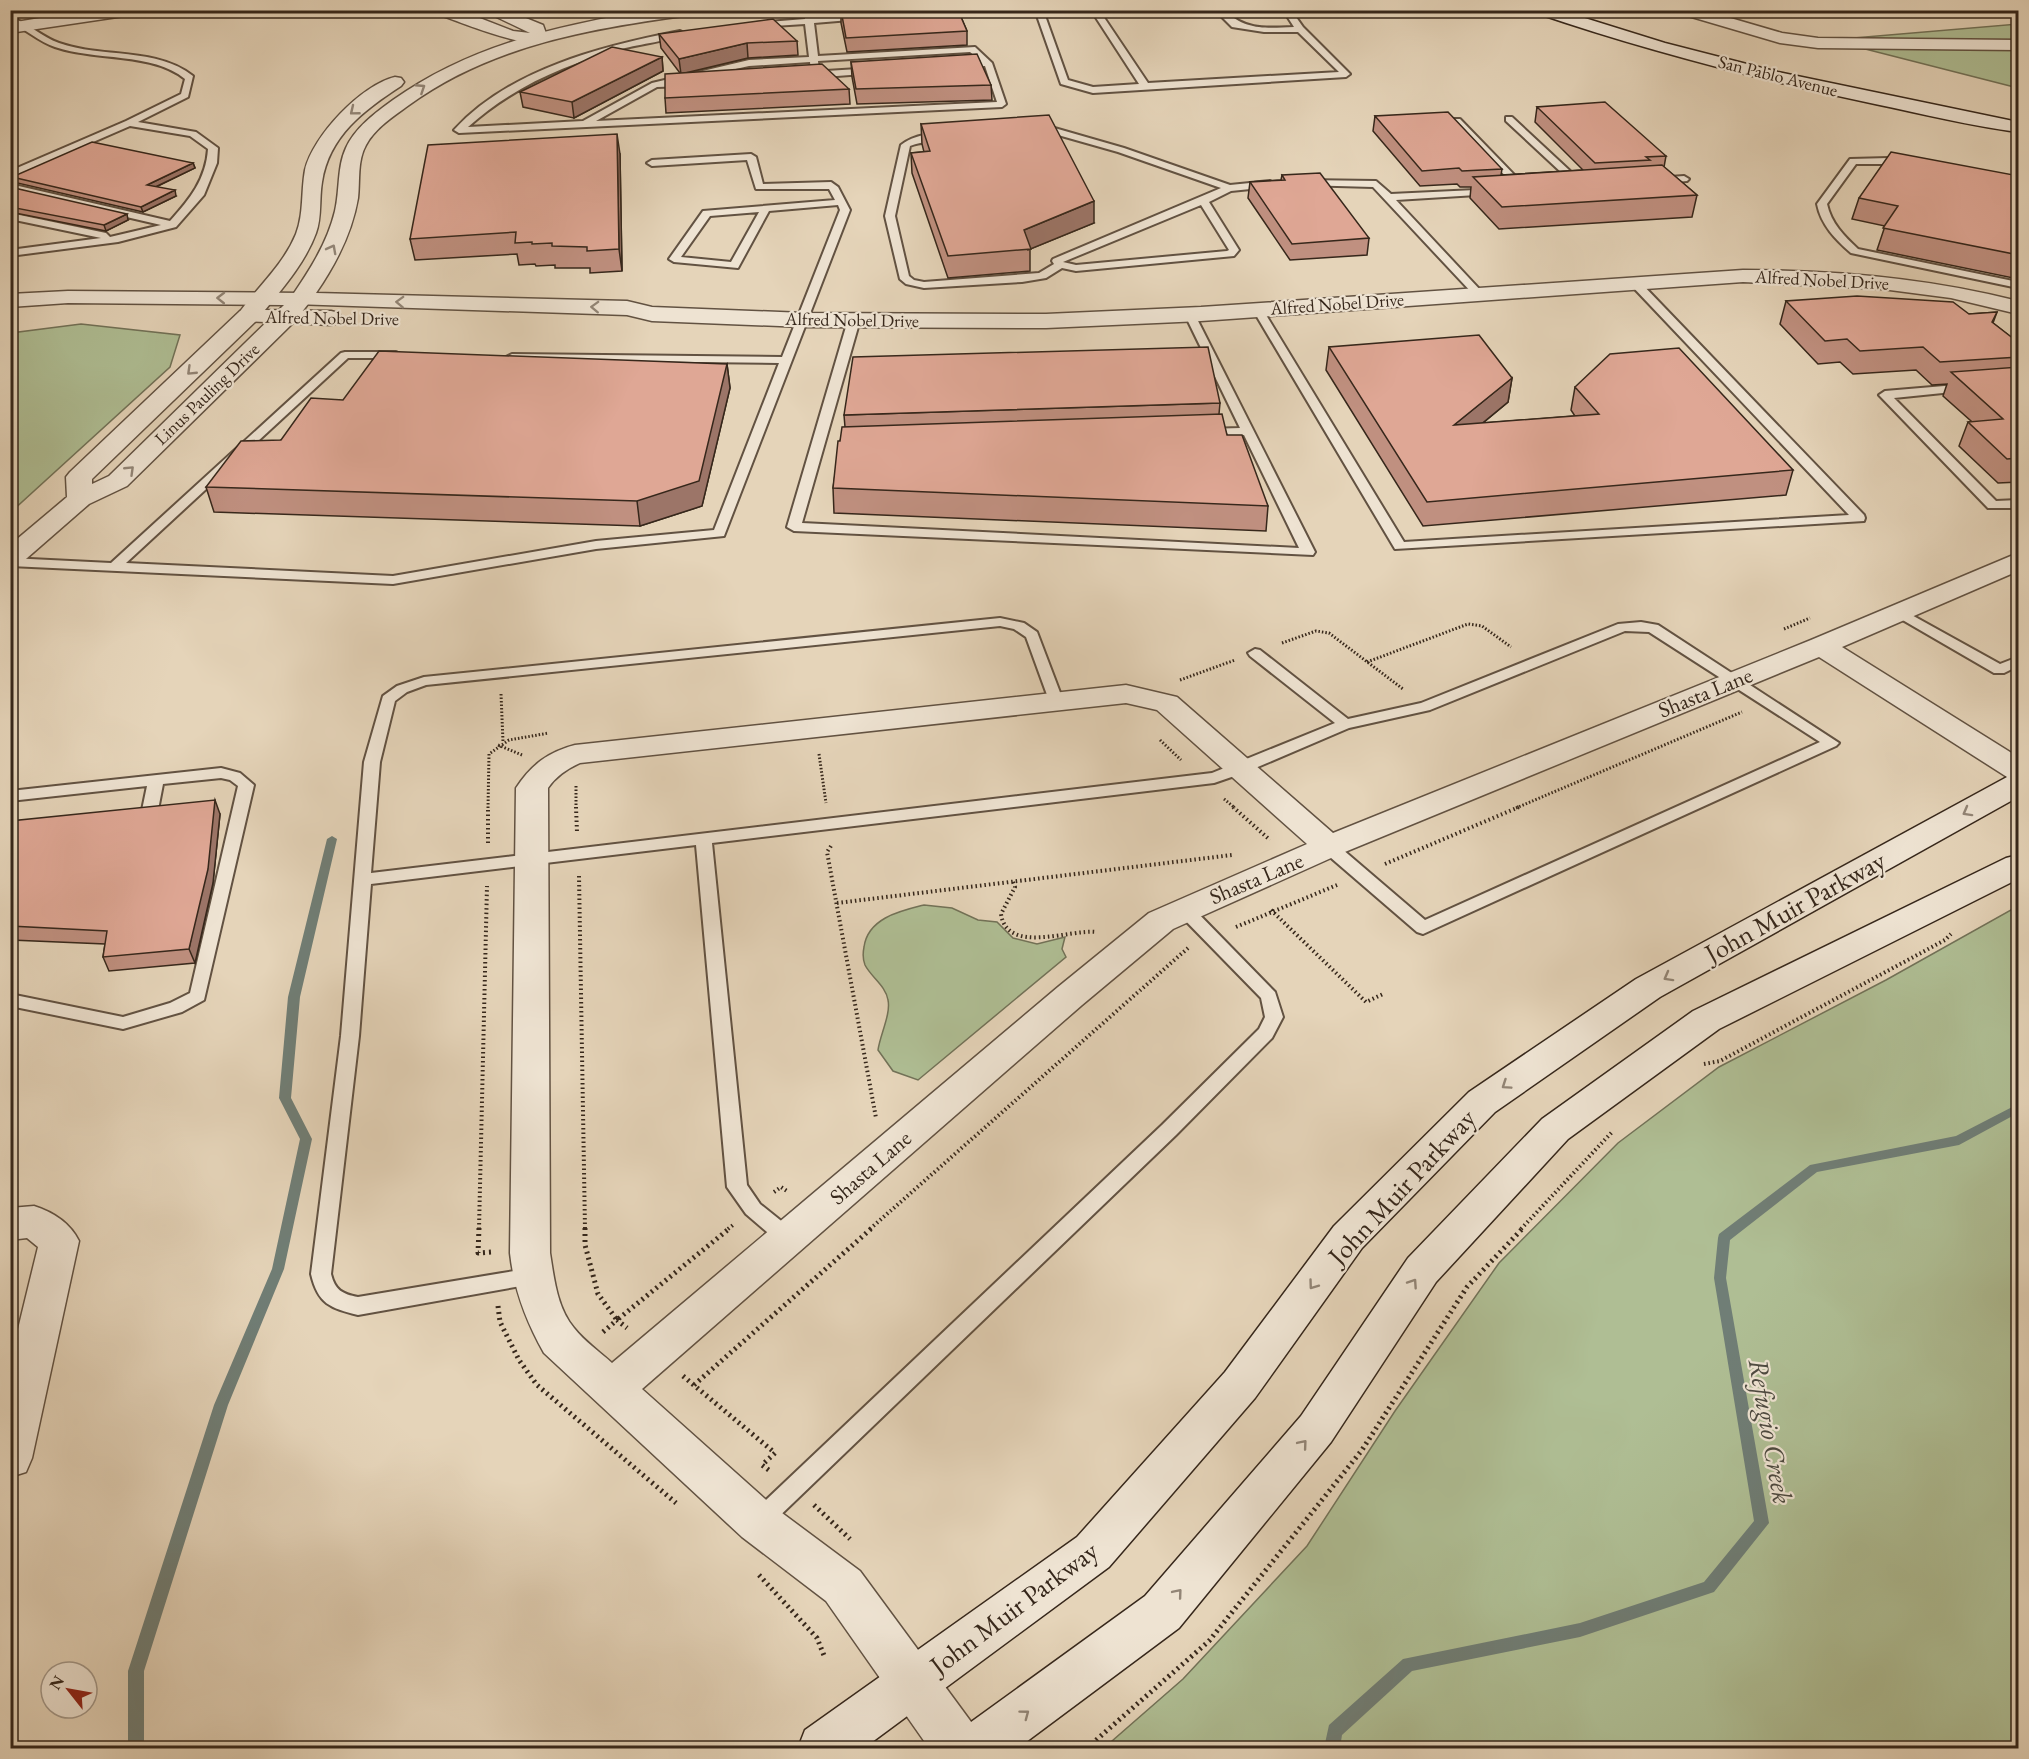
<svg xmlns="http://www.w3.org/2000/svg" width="2029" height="1759" font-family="'EB Garamond',serif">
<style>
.green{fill:#afbe94;stroke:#727258;stroke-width:1.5}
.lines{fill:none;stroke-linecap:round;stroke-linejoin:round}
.stream{fill:#707e76;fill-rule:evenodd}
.service-casing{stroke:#625242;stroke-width:4}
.minor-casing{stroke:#625242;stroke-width:3}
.tertiary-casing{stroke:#625242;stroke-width:3}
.secondary-casing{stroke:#36271b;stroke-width:3}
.path-far2{stroke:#36271b;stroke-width:3;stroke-dasharray:1.5 2;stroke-linecap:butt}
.path-far1{stroke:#36271b;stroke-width:4;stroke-dasharray:1.5 3;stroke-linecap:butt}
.path{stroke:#36271b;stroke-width:5;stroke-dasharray:2 4;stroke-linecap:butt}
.service{fill:#eee3d2;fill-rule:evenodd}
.minor{fill:#eee3d2;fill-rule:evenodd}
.tertiary{fill:#eee3d2;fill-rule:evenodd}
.secondary{fill:#eee3d2;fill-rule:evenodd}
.wall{fill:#c09080;stroke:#36271b;stroke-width:1.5}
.shaded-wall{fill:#9c7568;stroke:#36271b;stroke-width:1.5}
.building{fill:#dfa795;stroke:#36271b;stroke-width:1.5}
.oneway{stroke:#928576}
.labels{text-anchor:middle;stroke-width:4.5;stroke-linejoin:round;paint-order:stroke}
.far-street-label{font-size:18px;fill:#36271b;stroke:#eee3d2}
.street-label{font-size:22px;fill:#36271b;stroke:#eee3d2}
.near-street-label{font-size:27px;fill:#36271b;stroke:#eee3d2}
.near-water-label{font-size:28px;font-style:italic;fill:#4e4b41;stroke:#eee3d2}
</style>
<rect width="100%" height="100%" fill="#e5d4b9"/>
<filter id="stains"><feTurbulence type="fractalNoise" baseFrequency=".00333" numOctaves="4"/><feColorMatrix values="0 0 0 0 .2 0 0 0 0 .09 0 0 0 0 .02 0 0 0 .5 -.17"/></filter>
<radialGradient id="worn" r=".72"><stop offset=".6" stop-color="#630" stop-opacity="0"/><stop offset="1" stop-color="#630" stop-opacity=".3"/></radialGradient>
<!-- green -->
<path class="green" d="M2018,24V88L1830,40Z
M81,324L180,335L170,367L11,512V333Z
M924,905L952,908L978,920L997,922L1013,938L1037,944L1065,937L1062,949L1066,957L918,1080L893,1071L878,1050C880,1035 891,1014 888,1000C886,986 871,977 865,965C863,960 863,952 864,947C868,918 900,911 924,905Z
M2018,906V1748H1104L1183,1679L1307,1546L1395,1411L1499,1263L1618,1143L1719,1067L1886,980Z"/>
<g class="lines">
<!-- stream -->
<path class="stream" d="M332,836L337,839L300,997L291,1098L312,1139L284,1269L228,1405L144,1671V1748H128V1671L214,1405L272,1269L300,1139L279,1098L288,997L327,839Z
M2018,1104V1113L1959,1145L1817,1172L1730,1240L1726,1278L1769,1523L1714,1592L1580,1637L1412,1671L1342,1735L1340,1748H1324L1329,1725L1403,1659L1580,1623L1704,1582L1754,1521L1714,1278L1718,1238L1719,1234L1810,1165L1956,1136Z"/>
<!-- service casing -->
<g class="service-casing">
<path id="service" d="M812,10L813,18L862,15L866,17L862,19L814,23L818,56L975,47L992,63L1006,104L1002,107L459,133L454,130C510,69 602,46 680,31L684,33C671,41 639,44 622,49C566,64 512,87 468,127L583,121L652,83L749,60L809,57L805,24L756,27L752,25L756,23L805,19L804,10ZM970,52L981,61L960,62L956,65L960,68L985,66L997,102L596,121L657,87L686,86L690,83L686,80L749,66L810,62L811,69L815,72L819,69L818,61Z
M1035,10H1043L1068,80L1093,87L1139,84L1091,10H1099L1148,83L1339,72L1298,32H1264L1232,27L1215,10H1224C1246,31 1266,28 1294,27L1283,10H1291L1303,27L1350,74L1346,77L1093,93L1061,84Z
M10,17C28,23 42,37 59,43C101,58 157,47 193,76L188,97L138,122L196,132L218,148L217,163L204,195L176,227L118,242L10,256V250L101,238L10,219V213L106,233L110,237L161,225L10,190V184L170,221C190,199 206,179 208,149L190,136L130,126L10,178V171L126,121L181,94L185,79C153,52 94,61 55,47C39,42 26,29 10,22Z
M874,68L878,71L877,73L810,78L806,75L810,72Z
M1506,117H1512L1583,183V187H1577L1506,121Z
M1454,119H1460L1526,187V191H1520L1454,123Z
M1036,128L1051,127L1124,148L1230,185L1270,181L1275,184L1270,187L1231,191L1209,202L1239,250L1234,256L1076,271L1062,268L1046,278L1022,282L924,288L906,284L900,279L885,216L901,145C912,136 938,129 950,137C939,144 923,140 910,146L895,216L909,276L914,280L924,282L1039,273L1054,264L1052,261L1053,259L1221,188L1118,152L1051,133H1033L1031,131ZM1201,205L1229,250L1227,251L1076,265L1063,262Z
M751,154L756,157L763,184L831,182L838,187L850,210L724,536L596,549L393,584L10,566V558L111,563L341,353L345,352H396L402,355L396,358H348L126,563L393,576L596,541L714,530L779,363L512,360L506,357L512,354L782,357L840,210L838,205L769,211L738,268L674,262L669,259L703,211L835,200L829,189H756L747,160L652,166L647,163L652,160ZM759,212L731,262L681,257L710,216Z
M1889,158L1911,164L1906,167L1889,164H1856L1827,204C1831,223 1844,236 1858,249L2018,282V288L1851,253C1836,240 1821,225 1817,204L1850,159Z
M1684,176L1689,179L1687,181L1656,184L1651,181L1656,178Z
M1304,180L1376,181L1391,194L1496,189V193L1493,194L1396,200L1483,293L1478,296L1474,295L1373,187L1301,185V181Z
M1635,280L1639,281L1864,515L1865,518L1864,521L1395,549L1253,310L1258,307L1263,310L1404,542L1849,515L1631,285L1630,283Z
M1190,312L1195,315L1315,552L1313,555L794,531L787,527L848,320L854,317L860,320L802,523L1299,548L1244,435L1206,437L1200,433L1206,429L1240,428L1185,315Z
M1968,384L1972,386V390L1894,398L1996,501L2018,500V508H1988L1879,395L1885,391Z
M1899,608L2000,664L2018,657V666L2004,673H1994L1894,615L1892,612L1894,609Z
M1000,618L1024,623L1037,632L1064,703L1062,706H1052L1050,703L1026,637L1014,629L1000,626L426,685L407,692L395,701L380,762L371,873L1212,773L1335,723L1250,656L1248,653L1255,649L1260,650L1348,719L1421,703L1618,624L1641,622L1658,625L1839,743L1836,746L1423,934L1417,932L1323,851L1321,847L1323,843H1335L1425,920L1820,742L1649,632L1625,631L1430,710L1349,728L1246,772L1214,783L712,843L747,1185L760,1204L795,1232L798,1238L795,1244L788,1246L781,1244L746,1214L727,1187L696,845L371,884L359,1036L331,1274C335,1290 342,1294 358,1297L532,1268L539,1270L542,1276L539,1282L532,1284L358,1315C330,1308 318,1304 311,1274L341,1036L364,762L383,696L397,686L424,677Z
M221,768L240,773L254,785L204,1000L182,1012L123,1029L10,1006V994L123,1017L170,1003L190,993L238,786L230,780L221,778L163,784L157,815L149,820L141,815L147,786L10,801V791Z
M1184,903L1190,905L1275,992L1283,1017L1272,1038L1176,1135L766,1529L758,1532L750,1529L747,1522L750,1515L1162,1125L1259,1029L1265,1017L1261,998L1178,913L1176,909L1178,905Z"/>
</g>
<!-- minor casing -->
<g class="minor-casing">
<path id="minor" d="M88,10H139L131,15L10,33V23Z
M433,10H459L513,31L530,33L482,10H506L543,25L548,39C536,54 455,20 435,13Z
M1676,10H1703L1782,33L1818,38L2018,40V50L1818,48L1780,43L1678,13Z
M68,291L301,293L309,294L312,299L294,322L127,486L89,504L19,565L10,567V545L67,497L66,477L70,472L240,311L248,309L256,311L259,316L256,321L92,479V484L109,476L284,305L68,303L10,307V294Z
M2018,553V571L1842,647L2018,757V779L2007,777L1819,657L1340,854L1173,929L1082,1005L642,1389L774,1507L860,1571L977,1730L984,1748H929L826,1601L742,1537L544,1353C526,1321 514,1290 510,1253L516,788C531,765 548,752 575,745L1126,685L1177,697L1333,833L1811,640ZM1126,703L1157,710L1307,844L1149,913L1058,987L612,1363C600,1352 584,1341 574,1328C557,1308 554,1278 550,1253L548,788C556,776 567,769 580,763Z
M34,1206C53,1212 70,1223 79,1241L32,1458L26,1472L10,1477V1362L38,1247L27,1238L10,1240V1208Z"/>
</g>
<!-- tertiary casing -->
<g class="tertiary-casing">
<path id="tertiary" d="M652,10H699L691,15C592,28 492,45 409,105C394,116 375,128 366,145C357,161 360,181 358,198C352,233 336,264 316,293L627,301L652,307L804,313L1046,314L1201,307L1743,270C1837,270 1928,278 2018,301V314L1951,298L1882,289L1743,282L1201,321L1046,328L804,327L652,321L627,315L293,304L290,299C309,271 327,244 335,211C340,190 337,167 346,148C355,128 375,113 393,100C470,45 560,25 652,10Z
M395,77L401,78L404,82L401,86C364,110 329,136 322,182C319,199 322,217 316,233C306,261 284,287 265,310L331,311L339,313L342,318L339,323L331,325L240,321L237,316C256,288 283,266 296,234C304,214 301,191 305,170C313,136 361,85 395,77Z"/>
</g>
<!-- secondary casing -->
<g class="secondary-casing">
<path id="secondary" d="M1534,10H1559L1665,43L1778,72L2018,122V132C1971,126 1923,114 1875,104C1761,80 1648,51 1536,13Z
M2018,774V797L1660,997L1495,1112L1362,1248L1255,1398L1109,1567L864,1748H798L805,1730L1077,1537L1225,1372L1334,1226L1469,1092L1636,979L2007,777Z
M2018,855V879L1719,1029L1568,1139L1436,1282L1331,1442L1179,1628L1018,1748H953L960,1730L1145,1596L1301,1416L1408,1258L1542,1119L1693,1011L2006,858Z"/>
</g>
<!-- path-far2 -->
<path class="path-far2" d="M1784,629L1810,618
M1282,643L1316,631L1329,633L1403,689
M1367,662L1468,624L1482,626L1511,647
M1180,680L1235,660
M501,694L503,742
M1160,740L1181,760
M498,745L522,755
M819,754L826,803
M576,786V808
M1224,799L1235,808
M488,808L489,754L509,740L549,733
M1516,808L1742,712"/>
<!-- path-far1 -->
<path class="path-far1" d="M576,807L577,832
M1233,807L1270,840
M488,843V807
M831,846L827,852L876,1118
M1385,864L1519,807
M579,876L585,1229
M1013,882L1015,887L1001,914C1007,955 1070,929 1096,932
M837,903L1232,855
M1271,910L1366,1002L1383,994
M1236,927L1337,885
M1704,1064L1720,1061L1945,940L1951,934
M774,1192L781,1187L787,1191
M479,1229L487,886
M728,1229L733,1225
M870,1229L1188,948
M1521,1229L1613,1131"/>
<!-- path -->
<path class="path" d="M479,1228L478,1253L492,1252V1254
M585,1228V1245L598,1294L617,1320L730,1228
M498,1306L500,1322L519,1360L537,1385L676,1503
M603,1332L617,1320L627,1328
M683,1376L775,1453L762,1465L770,1471
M694,1385L872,1228
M814,1505L850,1539
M759,1575L817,1638L825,1658
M1087,1748L1209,1641L1362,1450L1467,1287L1523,1228"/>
<!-- service -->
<use href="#service" class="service"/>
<!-- minor -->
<use href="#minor" class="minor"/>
<!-- tertiary -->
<use href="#tertiary" class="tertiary"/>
<!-- secondary -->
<use href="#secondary" class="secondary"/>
</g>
<!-- wall -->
<path class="wall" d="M839,10H958L967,31V45L847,52L841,23V14H840Z
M659,34L797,41L798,55L748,58L687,72L849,89L850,104L666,113L665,98L680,73L661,48Z
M662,57L663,71L574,118L523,107L520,92Z
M851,62L991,85L992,100L857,104L852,77Z
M1537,107L1666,156L1664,167L1697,195L1692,217L1499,229L1470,198L1471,187H1460L1457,184L1420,186L1373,131L1375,116L1502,169L1501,175L1583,170L1535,122Z
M921,124L1094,223L1030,249V271L948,278L912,173L911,153L924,152L922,144Z
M620,154L622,271L590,273V268H555V265L536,266L535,264L519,265L517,254L415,260L410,239Z
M193,163L195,168L156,187L176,196L143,212L13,182L12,177Z
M1282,175L1369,238L1367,255L1290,260L1248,198L1250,182L1281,180Z
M2019,176V277L2018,279L1877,250L1885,226L1852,219L1859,198Z
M10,187L128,220L106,231L10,212Z
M1786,301L1969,314L1997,312L1993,323L2019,343V482L1998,483L1959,446L1968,422L1971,421L1943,396L1947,384L1932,385L1916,370L1853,374L1840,362L1818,364L1780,324Z
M1329,347L1512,378L1508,402L1483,423L1575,416L1571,410L1575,387L1793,470L1786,495L1423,526L1326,370Z
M727,364L730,388L702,506L640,526L214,512L206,487L281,440Z
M1220,403L1219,414L1227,435L1268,506L1266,531L834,513L833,488L840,441L845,427L844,415Z
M220,814L213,883L195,963L109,971L103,957L105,944L11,940L10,821Z"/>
<!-- shaded-wall -->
<path class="shaded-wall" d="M747,43L748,58L681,74L679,59Z
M662,57L663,71L574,118L572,102Z
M617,134L620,154L622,271L619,249Z
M193,163L195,168L149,190L147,185Z
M175,190L176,196L143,212L141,207Z
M1094,201V223L1028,250L1024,230Z
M127,214L128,220L106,231L104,225Z
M727,364L730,388L702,506L640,526L637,501Z
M1512,378L1508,402L1451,449L1454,425Z
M215,800L220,814L213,883L195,963L189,949Z"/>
<!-- building -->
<path class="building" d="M841,10H958L967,31L846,38Z
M773,19L797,41L747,43L679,59L659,34Z
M612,47L662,57L572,102L520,92Z
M977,54L991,85L856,89L851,62Z
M822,64L849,89L665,98V74Z
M1605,102L1666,156L1646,157L1650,160L1595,163L1537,107Z
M1448,112L1502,169L1462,171L1459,168L1422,171L1375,116Z
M1049,115L1094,201L1024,230L1031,249L948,256L911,153L930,151L921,124Z
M617,134L619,249L587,251V247L552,246V243L532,244V242L515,243L516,232L410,239L428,145Z
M92,142L193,163L147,185L175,190L141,207L12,177Z
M1891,152L2019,176V255L1883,228L1898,206L1859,198Z
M1662,165L1697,195L1502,207L1473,177Z
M1320,173L1369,238L1292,244L1250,182L1285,180L1282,175Z
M10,187L127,214L104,225L10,207Z
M1857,296L1953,302L1969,314L1997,312L1992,322L2019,343V357L1940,362L1923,347L1860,351L1847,339L1825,341L1786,301Z
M1479,335L1512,378L1454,425L1599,414L1575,387L1610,354L1679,348L1793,470L1427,502L1329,347Z
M1208,347L1220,403L844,415L853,357Z
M379,351L727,364L699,481L637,501L206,487L241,441L281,440L311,398L343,400Z
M2019,367V458L2007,459L1968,422L2003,419L1951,372Z
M1222,414L1227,435H1242L1268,506L833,488L838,441H840L842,427Z
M215,800L208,869L189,949L103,957L107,931L10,926V821Z"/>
<!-- one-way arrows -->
<defs><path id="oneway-chevron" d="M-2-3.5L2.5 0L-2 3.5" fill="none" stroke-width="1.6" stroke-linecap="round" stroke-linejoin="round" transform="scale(1.5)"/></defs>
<g class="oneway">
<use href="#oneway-chevron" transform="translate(421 88) rotate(-33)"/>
<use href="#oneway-chevron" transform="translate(354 111) rotate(141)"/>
<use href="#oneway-chevron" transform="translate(332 249) rotate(-62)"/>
<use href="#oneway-chevron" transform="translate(221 298) rotate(-179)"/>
<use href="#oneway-chevron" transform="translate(400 302) rotate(-178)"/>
<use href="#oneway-chevron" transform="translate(595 307) rotate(-178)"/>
<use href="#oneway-chevron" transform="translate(191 371) rotate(136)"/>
<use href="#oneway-chevron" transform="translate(130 470) rotate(-44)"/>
<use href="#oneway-chevron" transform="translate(1967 812) rotate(151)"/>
<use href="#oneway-chevron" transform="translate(1668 977) rotate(151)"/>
<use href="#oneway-chevron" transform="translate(1506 1085) rotate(146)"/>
<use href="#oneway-chevron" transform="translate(1413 1283) rotate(-56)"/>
<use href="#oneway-chevron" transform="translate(1313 1285) rotate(126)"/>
<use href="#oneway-chevron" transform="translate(1303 1444) rotate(-50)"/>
<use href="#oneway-chevron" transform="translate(1178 1593) rotate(-50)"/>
<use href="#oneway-chevron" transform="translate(1025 1714) rotate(-37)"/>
</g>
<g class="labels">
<!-- far-street labels -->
<g class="far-street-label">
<text transform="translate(1778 76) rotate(14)" y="6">San Pablo Avenue</text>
<text transform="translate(1822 280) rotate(3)" y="6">Alfred Nobel Drive</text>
<text transform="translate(1337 304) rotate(-4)" y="6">Alfred Nobel Drive</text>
<text transform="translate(332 318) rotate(1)" y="6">Alfred Nobel Drive</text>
<text transform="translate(852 320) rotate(1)" y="6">Alfred Nobel Drive</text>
<text transform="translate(207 394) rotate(-44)" y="6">Linus Pauling Drive</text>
</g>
<!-- street labels -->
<g class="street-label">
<text transform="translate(1705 692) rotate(-22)" y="8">Shasta Lane</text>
<text transform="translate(1256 878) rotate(-23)" y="8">Shasta Lane</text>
<text transform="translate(870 1167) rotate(-41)" y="8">Shasta Lane</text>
</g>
<!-- near-street labels -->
<g class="near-street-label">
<text transform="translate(1795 907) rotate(-29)" y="9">John Muir Parkway</text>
<text transform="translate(1402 1187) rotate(-47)" y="9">John Muir Parkway</text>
<text transform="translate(1014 1608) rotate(-37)" y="9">John Muir Parkway</text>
</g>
<!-- near-water labels -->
<g class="near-water-label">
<text transform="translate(1771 1431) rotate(80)" y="10">Refugio Creek</text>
</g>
</g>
<!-- margin -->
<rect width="2029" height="1759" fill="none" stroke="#e5d4b9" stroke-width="36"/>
<rect x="12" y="12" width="2005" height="1735" fill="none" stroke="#36271b" stroke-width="3"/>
<rect x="18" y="18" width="1993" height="1723" fill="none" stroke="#36271b" stroke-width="1.5"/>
<!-- north arrow -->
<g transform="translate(69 1690) rotate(301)"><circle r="28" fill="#eee3d2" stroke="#a49889" stroke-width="1.5"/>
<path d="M0-4.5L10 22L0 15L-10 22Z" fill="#8f2418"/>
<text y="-9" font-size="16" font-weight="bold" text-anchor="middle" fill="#36271b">N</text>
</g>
<rect width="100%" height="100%" filter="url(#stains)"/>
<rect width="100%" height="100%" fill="url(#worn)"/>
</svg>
